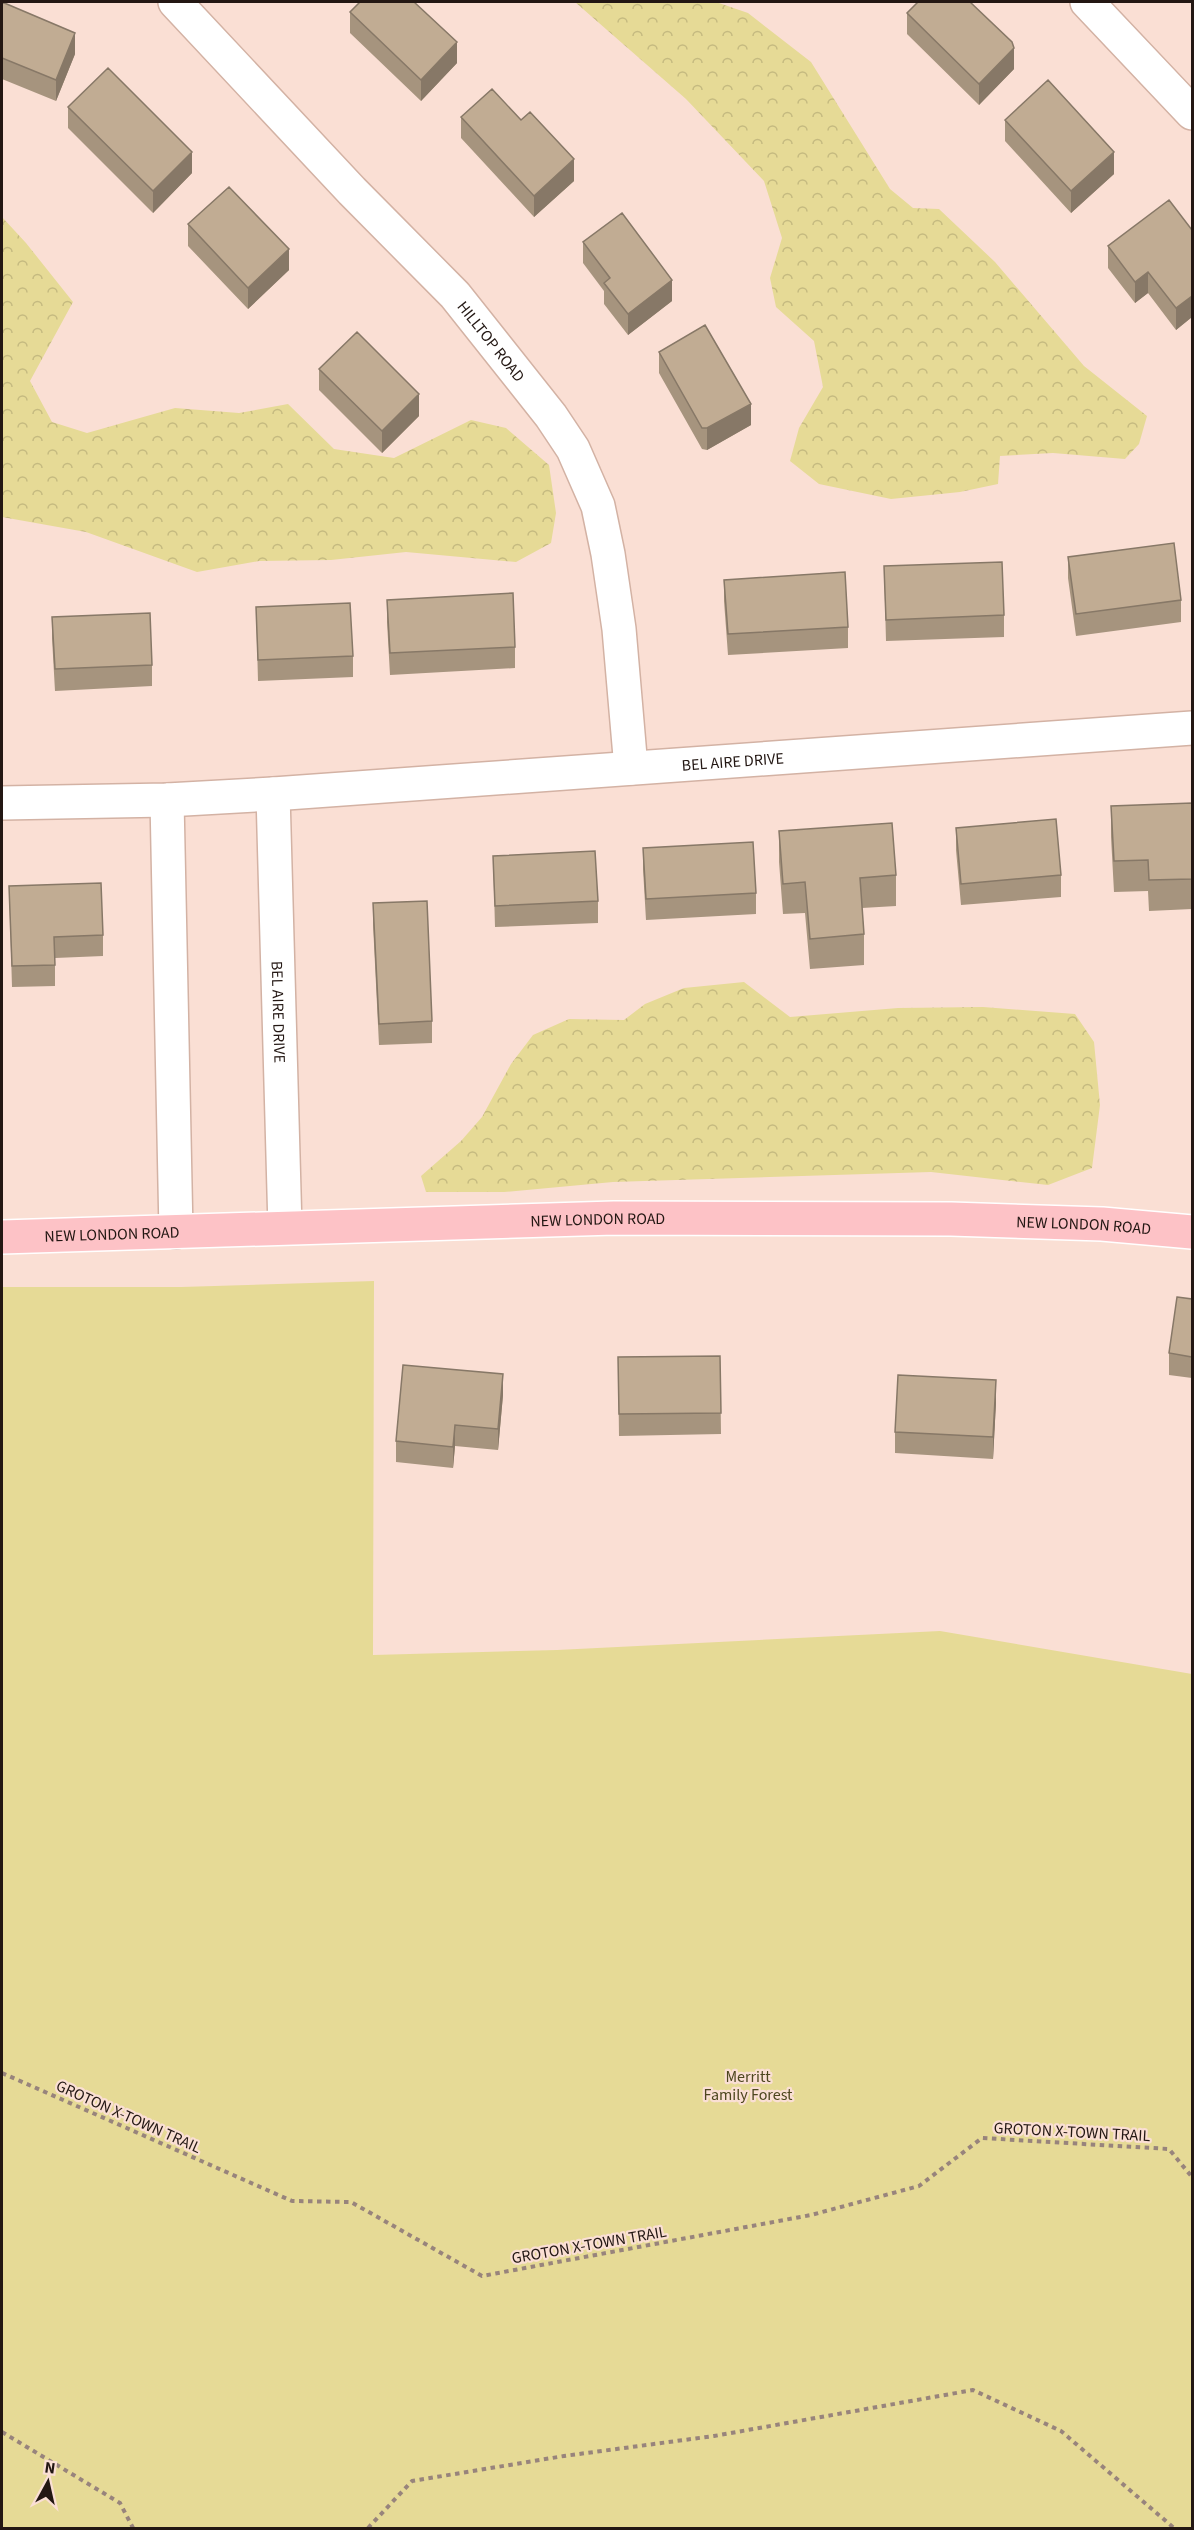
<svg xmlns="http://www.w3.org/2000/svg" width="1194" height="2530" font-family="'Source Sans 3',sans-serif">
<style>
.forest{fill:url(#forest-crowns)}
.park{fill:#e6da96}
.lines{fill:none;stroke-linecap:round;stroke-linejoin:round}
.street-casing{stroke:#d3b2a4;stroke-width:36}
.primary-casing{stroke:#fff;stroke-width:36}
.path{stroke:#98847c;stroke-width:4;stroke-dasharray:4.5 4.5;stroke-linecap:butt}
.street{stroke:#fff;stroke-width:33}
.primary{stroke:#fdc2c6;stroke-width:33}
.wall{fill:#a6947e}
.shaded-wall{fill:#877867}
.building{fill:#c1ac93;stroke:#877867;stroke-width:1.5}
.labels{text-anchor:middle;stroke-width:4.5;stroke-linejoin:round;paint-order:stroke}
.street-label{font-size:16px;fill:#231713;stroke:#fadfd4}
.park-label{font-size:16px;fill:#4d461e;stroke:#fadfd4}
</style>
<defs>
<pattern id="forest-crowns" width="20" height="18" patternUnits="userSpaceOnUse" patternTransform="scale(1.5)"><rect width="20" height="18" fill="#e6da96"/><path d="M2 6a3 3 0 1 1 6 0M12 15a3 3 0 1 1 6 0" fill="none" stroke="#c5ba80"/></pattern>
</defs>
<rect width="100%" height="100%" fill="#fadfd4"/>
<!-- forest -->
<path class="forest" d="M575,2H716L748,13L811,62L890,189L913,208L939,209L995,262L1084,366L1147,416L1139,444L1125,459L1053,453L1000,456L998,484L960,492L891,499L819,484L790,461L799,428L823,387L814,341L776,307L770,278L782,238L764,181L686,99Z
M2,217L26,243L73,302L30,381L52,422L87,433L175,408L239,413L288,404L334,449L394,458L471,420L506,428L549,465L556,513L551,543L516,562L406,552L331,560L259,561L197,572L86,532L2,517Z
M744,982L790,1017L898,1008L983,1007L1075,1014L1094,1042L1100,1105L1092,1168L1048,1185L931,1172L613,1182L504,1192H426L421,1176L461,1141L482,1117L511,1064L533,1035L569,1019L624,1020L645,1004L684,988Z"/>
<!-- park -->
<path class="park" d="M374,1281L373,1655L557,1650L940,1631L1192,1674V2528H2V1287H181Z"/>
<g class="lines">
<!-- street casing -->
<g class="street-casing">
<g id="street">
<path id="s1" d="M175,2L352,191L455,295L551,416L573,449L598,506L608,554L619,629L631,768"/>
<path d="M1087,2L1192,113"/>
<path id="s2" d="M273,794L285,1228"/>
<path d="M167,800L176,1232"/>
<path id="s3" d="M2,803L167,800L273,794L1192,728"/>
</g>
</g>
<!-- primary casing -->
<g class="primary-casing">
<g id="primary">
<path id="s4" d="M2,1237L614,1218L951,1219L1102,1224L1192,1232"/>
</g>
</g>
<!-- path -->
<path class="path" d="M2,2073L292,2201L351,2202L482,2276L811,2215L919,2186L982,2138L1169,2149L1192,2177
M2,2432L120,2503L133,2528
M368,2528L412,2481L564,2456L714,2436L973,2390L1061,2431L1174,2528"/>
<!-- street -->
<use href="#street" class="street"/>
<!-- primary -->
<use href="#primary" class="primary"/>
</g>
<!-- wall -->
<path class="wall" d="M2,2L75,54L56,101L2,79Z
M350,12L457,63L421,101L350,33Z
M907,13L1014,69L979,105L907,34Z
M68,107L192,173L153,213L68,128Z
M461,117L574,181L534,217L461,138Z
M1005,120L1114,174L1071,213L1005,141Z
M188,224L289,270L248,309L188,246Z
M1192,230V317L1176,330L1148,293L1135,303L1108,268V246Z
M583,242L672,301L628,335L604,304V291L583,263Z
M659,352L751,425L707,450L702,449L659,373Z
M319,369L419,416L382,453L319,390Z
M1068,557L1181,600V622L1076,636L1068,578Z
M884,566L1004,615V637L886,641Z
M724,580L848,627V648L728,655L724,601Z
M387,600L515,647V668L390,675L387,622Z
M256,607L353,656V677L258,681Z
M52,617L152,665V686L55,691L52,638Z
M1192,803V909L1149,911L1148,891L1114,892L1111,837V806Z
M956,828L1061,875V897L961,905L956,850Z
M779,831L896,875V906L862,908L864,934V965L810,969L805,913L783,914L779,862Z
M643,848L756,893V914L646,920L643,869Z
M493,856L598,901V923L495,927Z
M9,886L103,935V956L55,958V986L12,987Z
M373,903L432,1021V1043L379,1045L373,924Z
M1192,1299V1378L1169,1375V1353Z
M720,1356L721,1434L619,1436L618,1357Z
M503,1395L498,1450L455,1446L453,1468L396,1462V1441Z
M996,1402L993,1459L895,1453V1432Z"/>
<!-- shaded-wall -->
<path class="shaded-wall" d="M75,33V54L56,101V80Z
M457,42V63L421,101V80Z
M1014,48V69L979,105V84Z
M192,152V173L153,213V191Z
M1114,152V174L1071,213V191Z
M574,159V181L534,217V196Z
M289,249V270L248,309V288Z
M1148,272V293L1135,303V282Z
M672,280V301L628,335V314Z
M1192,296V317L1176,330V308Z
M419,394V416L382,453V431Z
M751,404V425L707,450V428Z
M503,1374V1395L498,1450V1429Z
M996,1380V1402L993,1459V1437Z
M455,1425V1446L453,1468V1447Z"/>
<!-- building -->
<path class="building" d="M2,2L75,33L56,80L2,58Z
M360,2H414L457,42L421,80L350,12Z
M918,2H970L1012,42L1014,48L979,84L907,13Z
M108,68L192,152L153,191L68,107Z
M1048,80L1114,152L1071,191L1005,120Z
M492,89L521,120L530,112L574,159L534,196L461,117Z
M229,187L289,249L248,288L188,224Z
M1169,200L1192,230V296L1176,308L1148,272L1135,282L1108,246Z
M622,213L672,280L628,314L604,283L610,278L583,242Z
M705,325L751,404L707,428H702L659,352Z
M357,332L419,394L382,431L319,369Z
M1174,543L1181,600L1076,614L1068,557Z
M1002,562L1004,615L886,620L884,566Z
M845,572L848,627L728,634L724,580Z
M513,593L515,647L390,653L387,600Z
M350,603L353,656L258,660L256,607Z
M150,613L152,665L55,669L52,617Z
M1192,803V879L1149,880L1148,860L1114,861L1111,806Z
M1056,819L1061,875L961,884L956,828Z
M892,823L896,875L860,878L864,934L810,939L805,882L783,884L779,831Z
M753,842L756,893L646,899L643,848Z
M595,851L598,901L495,906L493,856Z
M101,883L103,935L54,937L55,965L12,966L9,886Z
M427,901L432,1021L379,1024L373,903Z
M1177,1297L1192,1299V1357L1169,1353Z
M720,1356L721,1413L619,1414L618,1357Z
M403,1365L503,1374L498,1429L455,1425L453,1447L396,1441Z
M898,1375L996,1380L993,1437L895,1432Z"/>
<g class="labels">
<!-- street labels -->
<g class="street-label">
<text dy="6" stroke="none"><textPath href="#s1" startOffset="464">HILLTOP ROAD</textPath></text>
<text dy="6" stroke="none"><textPath href="#s3" startOffset="732">BEL AIRE DRIVE</textPath></text>
<text dy="6" stroke="none"><textPath href="#s2" startOffset="218">BEL AIRE DRIVE</textPath></text>
<text dy="6" stroke="none"><textPath href="#s4" startOffset="596">NEW LONDON ROAD</textPath></text>
<text dy="6" stroke="none"><textPath href="#s4" startOffset="1082">NEW LONDON ROAD</textPath></text>
<text dy="6" stroke="none"><textPath href="#s4" startOffset="110">NEW LONDON ROAD</textPath></text>
<text transform="translate(129 2116) rotate(24)" y="6">GROTON X-TOWN TRAIL</text>
<text transform="translate(1072 2131) rotate(3)" y="6">GROTON X-TOWN TRAIL</text>
<text transform="translate(589 2244) rotate(-10)" y="6">GROTON X-TOWN TRAIL</text>
</g>
<!-- park labels -->
<g class="park-label">
<text x="748" y="2082">Merritt<tspan x="748" dy="18">Family Forest</tspan></text>
</g>
</g>
<!-- border -->
<rect width="1194" height="2530" fill="none" stroke="#231713" stroke-width="6"/>
<!-- north arrow -->
<g transform="translate(48 2482) rotate(8)" stroke="#fadfd4" stroke-width="4.5" paint-order="stroke">
<path d="M0-4.5L10 22L0 15L-10 22Z" fill="#231713"/>
<text y="-9" font-size="16" font-weight="bold" text-anchor="middle" fill="#231713">N</text>
</g>
</svg>
